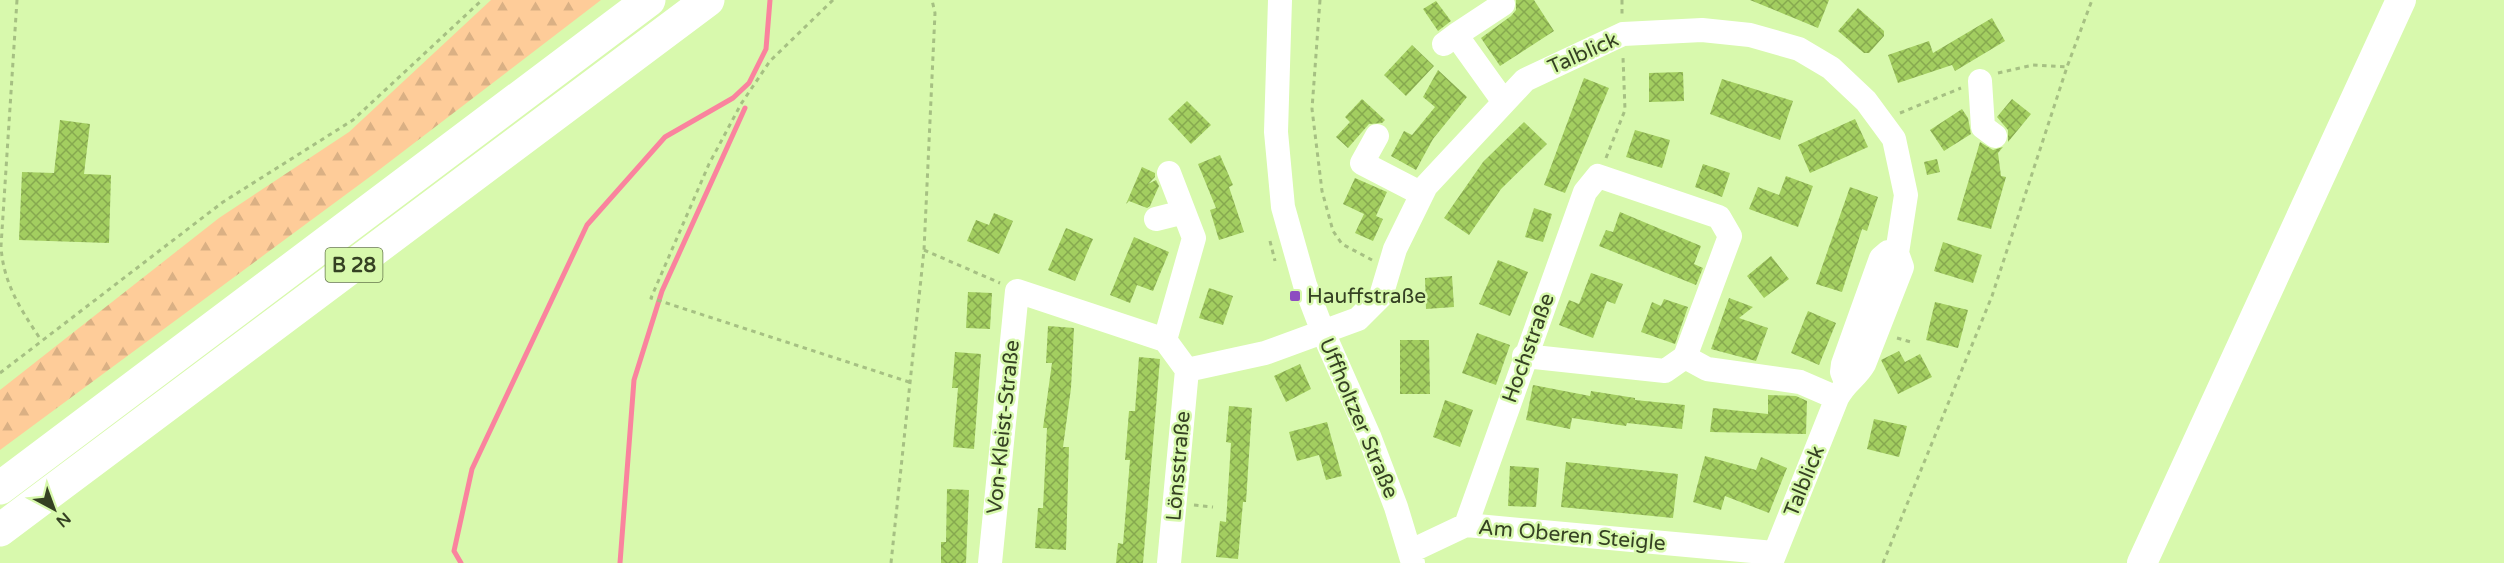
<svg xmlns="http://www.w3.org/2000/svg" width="2504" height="563" font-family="'Varela Round',sans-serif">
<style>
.forest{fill:url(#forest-firs)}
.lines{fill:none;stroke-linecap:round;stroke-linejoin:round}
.stream{stroke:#fa839e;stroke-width:5}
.building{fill:url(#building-cross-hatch)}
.path{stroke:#a6c083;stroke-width:3;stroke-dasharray:4.5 4.5;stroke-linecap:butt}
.minor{stroke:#fff;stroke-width:24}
.major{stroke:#fff;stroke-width:30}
.highway{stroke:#fff;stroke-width:33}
.poi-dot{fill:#8d4cc1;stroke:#d8f9ad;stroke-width:2}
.labels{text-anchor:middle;stroke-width:5;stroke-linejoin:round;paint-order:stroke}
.shield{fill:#d8f9ad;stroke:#66784c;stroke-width:1.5}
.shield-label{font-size:20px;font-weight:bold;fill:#354123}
.street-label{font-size:21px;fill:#354123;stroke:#d8f9ad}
.poi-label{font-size:21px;fill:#354123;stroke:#d8f9ad;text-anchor:start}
</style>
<defs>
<pattern id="forest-firs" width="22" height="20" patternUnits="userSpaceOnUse" patternTransform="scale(1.5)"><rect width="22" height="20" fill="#fecc99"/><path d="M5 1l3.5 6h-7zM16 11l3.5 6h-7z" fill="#dab084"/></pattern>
<pattern id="building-cross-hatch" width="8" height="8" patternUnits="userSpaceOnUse" patternTransform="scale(1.5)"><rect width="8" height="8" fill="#a3ce60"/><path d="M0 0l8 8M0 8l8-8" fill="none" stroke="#86a94f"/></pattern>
</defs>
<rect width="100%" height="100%" fill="#d8f9ad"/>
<!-- forest -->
<path class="forest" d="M491,0H601L375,173L0,450V390L219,218L349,132Z"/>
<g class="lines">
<!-- stream -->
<path class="stream" d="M461,563L454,551L472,469L587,225L665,137L733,98L749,83L766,49L770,0
M620,563L634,380L662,291L745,108"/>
</g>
<!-- building -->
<path class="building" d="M1516,0H1534L1554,31L1500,66L1481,38L1511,16L1516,10Z
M1750,0H1829L1818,28Z
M1436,1L1451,21L1438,31L1423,9Z
M1858,8L1884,31V36L1869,53H1864L1838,31Z
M1992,18L2005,41L1955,71L1952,65L1898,83L1888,55L1929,41L1933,53Z
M1412,45L1434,66L1406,96L1384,75Z
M1438,70L1467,97L1433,139L1416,170L1391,156L1404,131L1412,135L1435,107L1423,97Z
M1683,72L1684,101L1649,102V73Z
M1584,78L1609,88L1565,193L1544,185Z
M1722,79L1793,101L1780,140L1710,114Z
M1362,99L1385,120L1382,123L1369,124L1348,148L1336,137L1350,122L1345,117Z
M2012,99L2031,114L2008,142V130L1997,117Z
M1187,101L1211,125L1191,144L1168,119Z
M1962,109L1968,118L1971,134L1944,151L1930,130Z
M1855,119L1868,147L1810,173L1798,145Z
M60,120L90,124L84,174L111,175L109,243L19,240L22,172L54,173Z
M1524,122L1547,144L1501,189L1469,235L1444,218L1483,162Z
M1635,130L1670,140L1662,168L1626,157Z
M1980,142L1993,150L2003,147L1998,153L2001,176L2006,177L1991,229L1957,220Z
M1220,155L1233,185L1229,187L1244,232L1219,240L1210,210L1216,208L1198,164Z
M1937,159L1940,172L1927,175L1924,162Z
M1703,164L1730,173L1722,197L1695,187Z
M1142,167L1155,173V177L1148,184L1156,180L1159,186L1150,206L1147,208L1129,201L1126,204Z
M1786,176L1813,186L1798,227L1749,209L1758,187L1779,195Z
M1355,178L1387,192L1376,216L1383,219L1373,241L1355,233L1364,214L1343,204Z
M1850,187L1878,197L1867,231L1862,229L1842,292L1816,284Z
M1534,208L1552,214L1543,242L1525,237Z
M1620,212L1701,246L1694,264L1703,268L1696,285L1599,246L1606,230L1613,232Z
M994,213L1013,221L999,254L967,241L976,220L989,225Z
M1066,228L1093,239L1075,281L1048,270Z
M1134,237L1169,252L1153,291L1137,285L1130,303L1110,295Z
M1943,242L1982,255L1973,283L1934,271Z
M1771,256L1789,279L1764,298L1747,276Z
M1498,260L1528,272L1510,316L1479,304Z
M1591,273L1623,284L1615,304L1607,301L1593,338L1559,325L1569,300L1579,304Z
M1452,276L1454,307L1426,309L1425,278Z
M1209,288L1233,296L1223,325L1199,318Z
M968,292L992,293L990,329L966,328Z
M1729,298L1753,307L1739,318L1768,328L1756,361L1711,349Z
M1664,299L1688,307L1675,344L1641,332L1652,302L1661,306Z
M1935,302L1968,310L1958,348L1926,340Z
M1808,311L1836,323L1819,365L1791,353Z
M1048,326L1074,328L1071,388L1063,447H1069L1066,550L1035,548L1038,508H1043L1047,428H1043L1052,363H1046Z
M1477,333L1510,345L1496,385L1462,373Z
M1400,340H1429L1430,394H1400Z
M1899,351L1905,362L1920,354L1932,377L1898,394L1881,360Z
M955,352L981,354L974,449L953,447L958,388H952Z
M1139,357L1160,359L1143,563H1116L1118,543L1123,544L1130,460H1125L1129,411H1135Z
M1300,364L1311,389L1286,402L1274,376Z
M1533,385L1590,396L1591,391L1635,398V400L1685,405L1682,429L1627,423L1626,426L1572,418L1570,429L1526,420Z
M1768,395L1796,396L1807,401L1806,434L1710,432L1713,408L1768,414Z
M1445,400L1473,410L1460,447L1433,437Z
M1229,406L1252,408L1246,502H1243L1238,559L1216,557L1220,521L1226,522L1231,443L1226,442Z
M1874,419L1907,426L1899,457L1867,449Z
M1327,422L1342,476L1326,480L1319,455L1297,461L1289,432Z
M1705,456L1756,470L1761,457L1787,468L1769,513L1725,496L1721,510L1693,502Z
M1566,462L1678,474L1673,518L1561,507Z
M1510,466L1539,468L1536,507L1508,506Z
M947,489L969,490L966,563H941V542H946Z"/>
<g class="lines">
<!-- path -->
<path class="path" d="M17,0L1,246C3,283 21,310 41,340
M833,0L770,61L741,104L709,164L651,298L909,382
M1320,0L1312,109L1322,191L1333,231L1342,244L1372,260
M1622,0V15
M1998,73L2033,65L2067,67
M1900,113L1961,88
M1606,158L1625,110L1623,57
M1270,241L1275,261
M924,250L1000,283
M1897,338L1914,343
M0,373L223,202L353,120L482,0
M1194,505L1213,507
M891,563L924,250L935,13L932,0
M1883,563L1992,296L2067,67L2092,0"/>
<!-- minor -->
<path class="minor" d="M1280,0L1276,132L1283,207L1305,285L1323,332L1369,436L1396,507L1413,563
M1456,35L1503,4
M1444,44L1456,35L1504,102
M1980,81L1983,127L1995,136
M1377,136L1362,163L1422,194
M1156,219L1184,212
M1165,340L1194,238L1169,173
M1685,357L1707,369L1800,382L1837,398
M1846,382L1842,372L1843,364L1881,258L1888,252L1897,253
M1466,525L1585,192L1598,176L1719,217L1730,236L1685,357L1665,371L1524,356
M1411,551L1466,525L1774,553
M990,563L1017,291L1165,340L1187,370L1265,353L1358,319L1381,296L1395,249L1426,186L1525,80L1623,34L1702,30L1750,35L1799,49L1831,68L1866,101L1894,139L1906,195L1897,253L1902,267L1864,364C1856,378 1846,381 1837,398L1771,563
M1169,563L1187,370"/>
<!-- major -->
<path class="major" d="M2142,563L2401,0"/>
<!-- highway -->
<path class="highway" d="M0,488L649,0
M0,530L708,0"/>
</g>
<!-- markers -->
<rect class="poi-dot" x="1289" y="290" width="12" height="12" rx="3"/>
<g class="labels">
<!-- shield labels -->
<rect class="shield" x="325.5" y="248" width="57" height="34" rx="4.5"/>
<g class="shield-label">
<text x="354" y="272">B 28</text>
</g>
<!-- street labels -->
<g class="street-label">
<text transform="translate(1583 53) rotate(-24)" y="7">Talblick</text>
<text transform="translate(1528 348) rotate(-70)" y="7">Hochstraße</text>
<text transform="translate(1359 418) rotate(67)" y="7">Uffholtzer Straße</text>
<text transform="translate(1003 427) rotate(-84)" y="7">Von-Kleist-Straße</text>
<text transform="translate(1178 466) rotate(-85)" y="7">Lönsstraße</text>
<text transform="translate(1804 481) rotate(-68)" y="7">Talblick</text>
<text transform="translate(1572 535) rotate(5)" y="7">Am Oberen Steigle</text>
</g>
<!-- poi labels -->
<g class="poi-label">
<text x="1307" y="303">Hauffstraße</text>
</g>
</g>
<!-- north arrow -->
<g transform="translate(54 509) rotate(139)" stroke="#d8f9ad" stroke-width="4.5" paint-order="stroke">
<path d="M0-4.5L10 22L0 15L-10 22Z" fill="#354123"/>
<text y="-9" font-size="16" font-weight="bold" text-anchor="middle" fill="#354123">N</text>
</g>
</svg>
